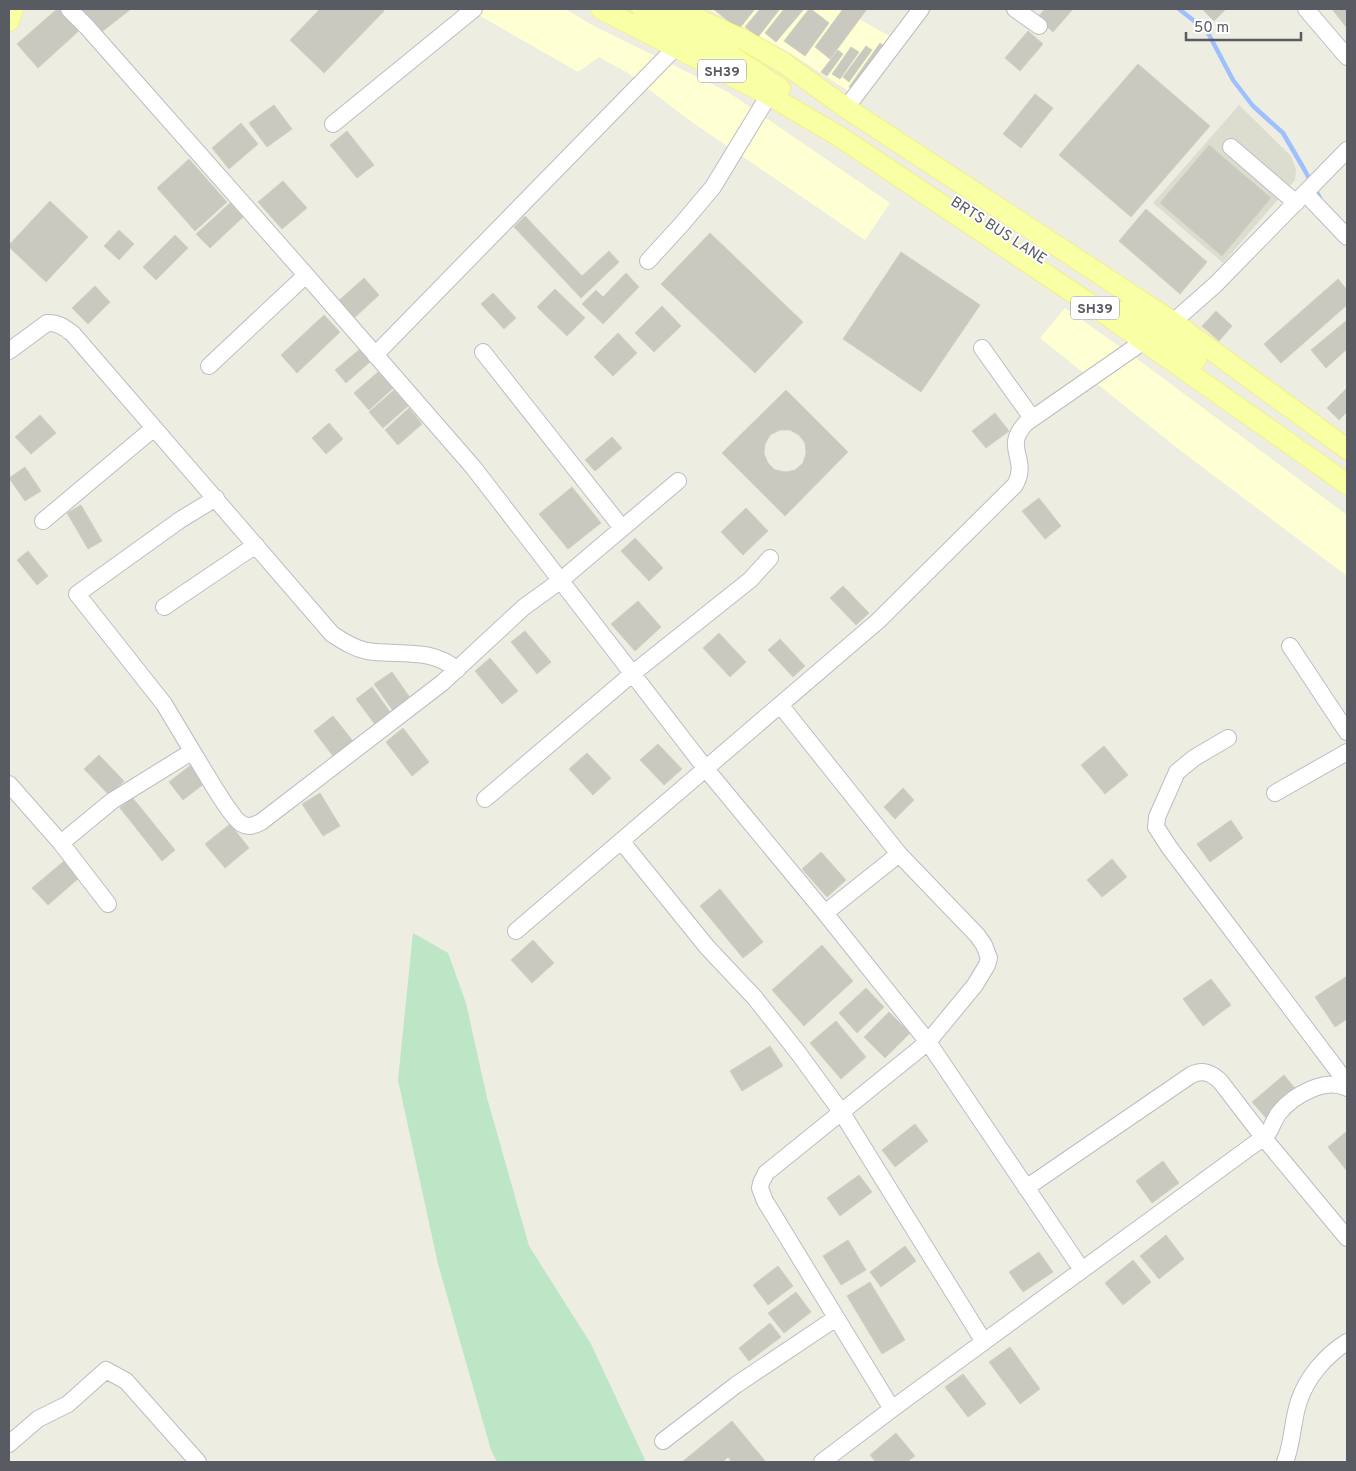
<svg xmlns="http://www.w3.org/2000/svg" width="1356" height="1471" font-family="Overpass,sans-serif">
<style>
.commercial{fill:#ffffd4}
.education{fill:#ddddcf}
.green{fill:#bce6c5}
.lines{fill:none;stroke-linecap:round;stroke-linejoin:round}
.stream{stroke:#9fc0ff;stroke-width:4.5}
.building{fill:#cac9c0;stroke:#d2d0bf;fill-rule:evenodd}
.minor-casing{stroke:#bbbdc3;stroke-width:18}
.major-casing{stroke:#f6ed50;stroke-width:21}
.minor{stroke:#fff;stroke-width:16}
.major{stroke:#f9ffa4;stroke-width:20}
.labels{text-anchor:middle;stroke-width:4;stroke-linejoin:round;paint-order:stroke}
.shield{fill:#fff;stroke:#8b8c91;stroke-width:1}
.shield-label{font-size:14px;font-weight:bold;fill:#595b62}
.street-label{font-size:15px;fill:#595b62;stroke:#fff}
</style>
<rect width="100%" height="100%" fill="#edede1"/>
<!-- commercial -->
<path class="commercial" d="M468,9H565L594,26L728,92L890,203L865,240L686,118L628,73L599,57L578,72Z
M708,9H841L902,43L859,98L787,51Z
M1065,308L1140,361L1347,515V576L1181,451L1040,338Z"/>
<!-- education -->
<path class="education" d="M1239,105L1291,156L1296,169L1295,180L1223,263L1153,203Z"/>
<!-- green -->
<path class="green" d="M413,933L448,953L466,1003L487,1098L529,1246L591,1344L646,1462H497L491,1450L438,1264L398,1080Z"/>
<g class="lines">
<!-- stream -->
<path class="stream" d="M1179,9L1207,31L1233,80L1253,106L1283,133L1304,169L1320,198"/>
</g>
<!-- building -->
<path class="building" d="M57,9H65L82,28L38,68L17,44Z
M81,9H131L99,34L80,10Z
M320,9H382L384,11L324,73L290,40Z
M713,9H755L739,29Z
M760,9H780L758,37L745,27Z
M784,9H804L776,42L765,33Z
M809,9H811L829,23L805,56L784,41Z
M843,9H867L830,59L815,47Z
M1045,9H1073L1053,32L1037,18Z
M1202,9H1226L1214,21Z
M1332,9H1347V28Z
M1028,31L1043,44L1020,71L1005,58Z
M880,43L886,48L855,91L849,87Z
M866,46L872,50L849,82L843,77Z
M851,47L859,52L840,79L832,74Z
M838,50L843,54L827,76L821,72Z
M1138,64L1210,126L1131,217L1059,155Z
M1035,94L1053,108L1021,148L1003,134Z
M274,105L292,129L267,147L249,123Z
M241,123L258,144L229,169L212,148Z
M347,131L374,165L357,178L330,145Z
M1209,145L1271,198L1222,256L1160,203Z
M189,159L227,202L195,231L157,188Z
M283,181L307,208L282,229L258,202Z
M50,201L88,237L46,282L9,247V245Z
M230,203L243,217L210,248L196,234Z
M1146,209L1207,262L1180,294L1119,241Z
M525,216L582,276L609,251L619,262L581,298L514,227Z
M119,230L134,244L119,260L104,246Z
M710,233L803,322L755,373L661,284Z
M175,235L188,248L156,280L143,267Z
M901,252L980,305L921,392L843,339Z
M626,273L639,287L603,324L582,304L596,290L603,297Z
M364,278L379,295L352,320L336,303Z
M1338,279L1347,290V305L1281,363L1264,344Z
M95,286L110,302L88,324L72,308Z
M555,289L585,318L567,336L537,307Z
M493,293L516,318L504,329L481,304Z
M662,306L681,326L654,352L635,333Z
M1216,311L1232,326L1219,341L1202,326Z
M324,315L340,332L297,373L281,355Z
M1347,320V349L1326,368L1311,350Z
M618,333L637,353L613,376L594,357Z
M360,349L371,361L346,383L335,370Z
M378,372L393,388L369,410L354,393Z
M1347,388V412L1339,420L1327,408Z
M394,390L408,406L383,428L369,412Z
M786,390L848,452L785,516L722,453ZM780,430H790L799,435L805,443L806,453L803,463L795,470L786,472L775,470L768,463L764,454L765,444L770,435Z
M409,408L422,424L398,445L385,430Z
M995,413L1009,431L986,448L972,431Z
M40,415L56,433L31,454L15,437Z
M329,423L343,439L326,454L312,438Z
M612,437L622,448L595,471L585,460Z
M25,467L41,491L25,501L9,478Z
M572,487L601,523L568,549L539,514Z
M1039,498L1061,526L1045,539L1022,511Z
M81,505L102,541L88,549L67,513Z
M746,508L768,531L743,555L721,532Z
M635,538L663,568L649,581L621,551Z
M28,551L48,576L37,585L17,560Z
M843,586L869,613L856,625L830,598Z
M638,601L661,627L635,651L611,624Z
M525,631L551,662L537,674L511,642Z
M719,633L746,662L730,677L703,648Z
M780,639L805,666L793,677L768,650Z
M490,658L518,691L502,704L475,671Z
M392,672L413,702L396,715L374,684Z
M372,687L393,716L377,727L356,699Z
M333,716L356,745L336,760L314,731Z
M403,728L429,762L412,776L386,742Z
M658,744L682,769L664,785L640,760Z
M1104,746L1128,775L1105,794L1081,765Z
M587,753L611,778L593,795L569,769Z
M99,755L124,781L109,795L84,769Z
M191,765L205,783L183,800L169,782Z
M903,788L914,800L895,819L884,807Z
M320,793L340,826L323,836L302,804Z
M132,797L175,850L162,861L120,808Z
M1231,820L1243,838L1210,862L1197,844Z
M230,824L249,848L225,868L205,844Z
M821,852L846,880L827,897L802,869Z
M1112,859L1127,877L1102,897L1087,880Z
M64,861L79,878L48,905L32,888Z
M720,889L763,942L743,958L700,906Z
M533,940L554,963L532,983L511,960Z
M822,945L853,981L804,1026L772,990Z
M1347,976V1019L1335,1027L1315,997Z
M1211,979L1231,1005L1203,1026L1183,999Z
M866,988L884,1007L857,1033L839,1013Z
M889,1012L910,1033L885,1058L864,1037Z
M836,1021L866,1057L841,1079L810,1043Z
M770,1046L783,1066L742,1091L730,1071Z
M1284,1075L1298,1092L1266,1118L1252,1102Z
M915,1124L928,1141L895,1167L882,1150Z
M1347,1131V1171L1328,1147Z
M1163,1161L1179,1183L1152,1203L1136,1181Z
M859,1175L872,1192L840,1216L827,1198Z
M1166,1235L1184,1259L1159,1279L1140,1256Z
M848,1240L866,1270L841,1285L823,1256Z
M905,1246L916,1261L881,1287L870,1272Z
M1039,1252L1053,1272L1023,1292L1009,1272Z
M1133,1260L1151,1282L1123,1305L1105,1283Z
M778,1266L793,1286L768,1305L753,1285Z
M870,1282L905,1340L882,1354L847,1296Z
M796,1292L811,1312L784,1333L768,1313Z
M770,1323L781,1337L749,1361L739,1348Z
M1010,1347L1040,1389L1020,1404L989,1362Z
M963,1374L986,1404L968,1417L945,1387Z
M732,1421L766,1462H732L728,1457L723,1462H682Z
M896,1433L915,1456L907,1462H876L870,1455Z"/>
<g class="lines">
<!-- minor casing -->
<g class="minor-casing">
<path id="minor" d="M69,9L87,27L306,275L473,467L706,769L825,913L928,1042L1082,1270
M1015,9L1039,26
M1306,9L1347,57
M846,108L921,9
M333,124L474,9
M1231,147L1296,203
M1305,193L1347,237
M648,261L681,225L713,187L769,95
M1173,322L1215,285L1347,150
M982,348L1032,418
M9,351L47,323C58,322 65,328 73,334L332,634C343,641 353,648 367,651C397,656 432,647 457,670
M483,352L622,528
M375,355L676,47
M209,366L306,275
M43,521L154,428
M164,607L256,545
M1290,646L1347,732
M781,706L899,854L977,935L984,945L989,958L987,965L975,985L928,1042L766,1173L761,1183L760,1188L765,1201L892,1409
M1228,738L1194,758L1177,772L1157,817L1156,827L1169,847L1347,1083
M197,759L164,704L77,594L180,520L216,498
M9,784L61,843L108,904
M1275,793L1347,752
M485,799L632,674L750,580L770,558
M622,842L707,947L755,998L799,1054L842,1113L984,1342
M61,843L112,801L188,754L194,756L197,759C205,772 232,819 242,824C249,828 255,825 261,822L442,683L524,607L560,581L678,481
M825,913L899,854
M516,931L878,621L1015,485C1030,459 1002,448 1026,423L1144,341
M1026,1188L1191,1075C1203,1069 1211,1073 1220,1081L1263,1137L1347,1238
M663,1441L736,1385L836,1318
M9,1444L38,1419L68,1404L106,1370L126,1381L198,1462
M822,1462L892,1409L1253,1145C1259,1141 1266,1136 1270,1130C1273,1124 1275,1118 1279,1113C1293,1095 1326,1077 1347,1088
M1285,1462C1293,1443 1292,1421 1299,1401C1307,1377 1326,1355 1347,1342"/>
</g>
<!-- major casing -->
<g class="major-casing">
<path id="major" d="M601,9L769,95L840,137L1111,318L1347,484
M642,9L719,48L780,88
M676,9L744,40L784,63L846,108L1173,322L1347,449
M9,21L13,9
M1123,311L1196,360"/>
</g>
<!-- minor -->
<use href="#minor" class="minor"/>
<!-- major -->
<use href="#major" class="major"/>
</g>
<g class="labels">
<!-- shield labels -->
<g class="shield">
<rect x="698" y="59.5" width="48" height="23" rx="4"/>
<rect x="1071" y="296.5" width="48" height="23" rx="4"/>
</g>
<g class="shield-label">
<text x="722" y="76">SH39</text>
<text x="1095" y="313">SH39</text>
</g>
<!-- street labels -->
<g class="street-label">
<text transform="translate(999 230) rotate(33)" y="5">BRTS BUS LANE</text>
</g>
</g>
<!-- border -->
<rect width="1356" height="1471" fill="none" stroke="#595b62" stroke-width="20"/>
<!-- scale -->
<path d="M1186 32v8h115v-8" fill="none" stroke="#595b62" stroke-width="2.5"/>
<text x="1194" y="32" font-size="15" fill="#595b62" stroke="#ffffff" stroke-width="4" paint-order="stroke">50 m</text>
</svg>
